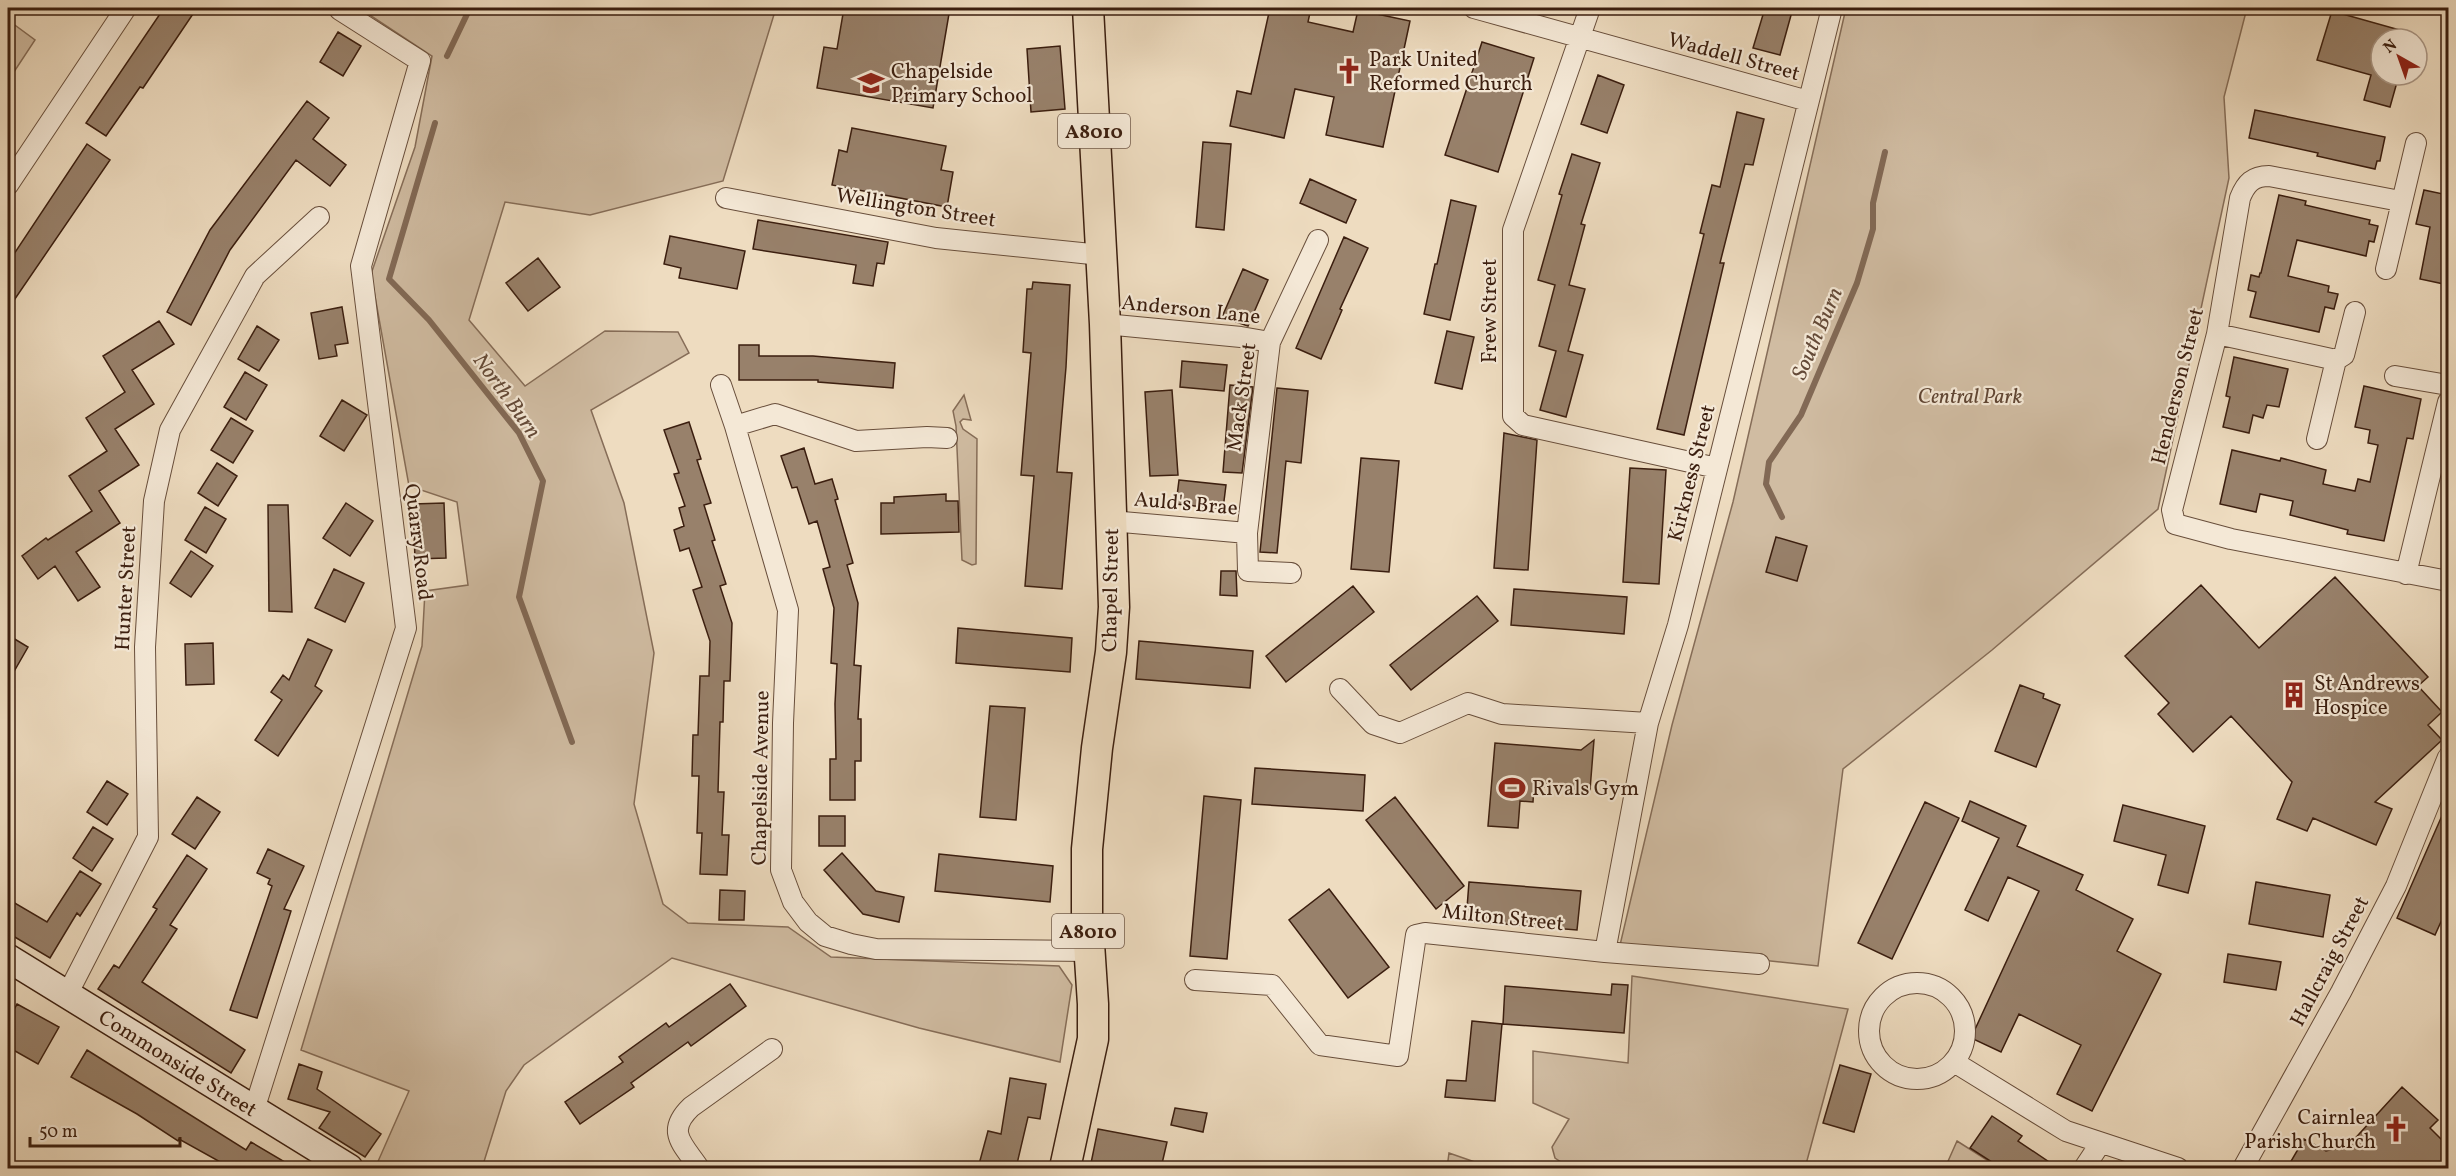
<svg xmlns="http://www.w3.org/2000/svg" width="2456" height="1176" font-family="Vollkorn,serif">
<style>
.green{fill:#d0bca2;stroke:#866d58;stroke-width:1.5}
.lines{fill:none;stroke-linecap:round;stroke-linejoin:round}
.stream{stroke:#826955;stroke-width:6}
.building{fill:#98816b;stroke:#3b1e0f;stroke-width:1.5}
.street-casing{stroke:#684e3b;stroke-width:22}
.secondary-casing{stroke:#3b1e0f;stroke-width:30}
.primary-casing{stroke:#3b1e0f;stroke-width:33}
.street{stroke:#f4e8d6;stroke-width:20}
.secondary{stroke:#f4e8d6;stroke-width:27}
.primary{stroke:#eedcc0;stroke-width:30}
.labels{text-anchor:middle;stroke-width:4.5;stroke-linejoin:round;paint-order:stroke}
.shield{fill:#f4e8d6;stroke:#725b4b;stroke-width:1.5}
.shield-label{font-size:20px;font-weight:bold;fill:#3b1e0f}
.street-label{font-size:21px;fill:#3b1e0f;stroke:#f4e8d6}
.poi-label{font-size:21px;fill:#3b1e0f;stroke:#f4e8d6;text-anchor:start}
.park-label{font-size:21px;font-style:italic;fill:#604634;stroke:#f4e8d6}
.water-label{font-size:22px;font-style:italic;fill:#644a38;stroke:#f4e8d6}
</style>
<rect width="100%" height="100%" fill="#eedcc0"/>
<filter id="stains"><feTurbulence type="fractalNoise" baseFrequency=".00333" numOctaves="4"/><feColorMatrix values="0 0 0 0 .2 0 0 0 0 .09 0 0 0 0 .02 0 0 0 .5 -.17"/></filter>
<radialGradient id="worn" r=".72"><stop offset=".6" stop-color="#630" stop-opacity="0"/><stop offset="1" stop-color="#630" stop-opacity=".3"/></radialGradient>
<!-- green -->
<path class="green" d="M359,8H776L723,181L590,215L505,202L469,320L525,386L605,331L678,332L689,353L591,410L624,503L654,653L634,804L663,904L688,923L788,927L831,957L1059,966L1072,985L1060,1062L919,1028L672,958L524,1065L506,1091L482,1168H381L376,1166L409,1091L301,1050L422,646L425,591L468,585L457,502L409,486L371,274L415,147L432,56Z
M1846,8H2247L2224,97L2229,178L2158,509L1992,650L1843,769L1818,966L1620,945L1672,725L1733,502Z
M8,20L35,40L8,81Z
M964,395L971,420L963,419L960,422L963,429L977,439L976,564L972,565L962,560L956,426L953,411Z
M1632,976L1848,1009L1805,1168H1570L1555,1158L1552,1147L1569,1119L1533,1103V1051L1628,1063Z
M1957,1141L1998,1167L1945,1168Z
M1449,1153L1492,1168H1447Z"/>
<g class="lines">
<!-- stream -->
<path class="stream" d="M447,56L470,8
M435,123L389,279L429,320L519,433L543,481L519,597L572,742
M1782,517L1766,484L1769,462L1801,415L1857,283L1873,229V203L1885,152"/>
</g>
<!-- building -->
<path class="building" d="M164,8H197L143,88L140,87L106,136L86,123Z
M844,8H950L933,108L817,88L824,47L837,49Z
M1270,8H1311L1308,22L1353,32L1358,10L1410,21L1383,147L1326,135L1334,97L1295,89L1284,138L1230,126L1237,91L1251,94Z
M1765,8H1793L1780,55L1753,48Z
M2332,11L2414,34L2413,39H2381V75H2399L2390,107L2364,100L2371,75L2317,60Z
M338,32L361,46L343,76L320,62Z
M1482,42L1534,58L1498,172L1445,155Z
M1060,46L1065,109L1031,112L1027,49Z
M1598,75L1624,85L1607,133L1581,124Z
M307,101L329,118L313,139L346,165L330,186L296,160L230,250L191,325L167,312L210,230Z
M2255,110L2385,137L2380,161H2377L2375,169L2317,156L2318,153L2249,138Z
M1737,112L1764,119L1753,165L1745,164L1720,263H1724L1684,435L1657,429L1704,234L1700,233L1712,185L1720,187Z
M852,128L946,146L941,170L953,172L947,207L832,185L839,150L847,152Z
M1203,142L1231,144L1224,230L1196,227Z
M87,144L110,160L8,309V263Z
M1572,154L1600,163L1581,224L1585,225L1569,285L1585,289L1568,351L1583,355L1566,417L1540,410L1556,351L1539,346L1555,285L1538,280L1562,195L1559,194Z
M1310,179L1356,200L1346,223L1300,203Z
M2424,190L2448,195V264L2444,284L2420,279L2430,227L2416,224Z
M2279,195L2306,201L2305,205L2370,220L2369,224L2378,226L2374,242L2369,241L2366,256L2297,240L2288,276L2329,286L2328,292L2338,294L2334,309L2325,307L2319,332L2250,317L2256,292L2248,290L2251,275L2259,277L2260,273H2261Z
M1451,200L1476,206L1450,320L1424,314L1435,264H1437Z
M758,220L888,242L884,264L877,263L873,286L853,283L856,265L753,249Z
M670,236L745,251L737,289L679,278L681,268L664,264Z
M1344,237L1368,248L1340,309L1342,310L1321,359L1296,348Z
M538,258L560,287L528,311L506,283Z
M1243,269L1268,280L1248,326L1222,317Z
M1033,282L1070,285L1066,367L1057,472L1072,473L1062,589L1025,586L1034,476L1021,475L1031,353L1023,352L1027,289H1032Z
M342,307L348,343L335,345L337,356L319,359L311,313Z
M159,321L174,344L132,370L154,404L115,429L139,465L99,491L120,523L76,552L100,587L78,601L55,566L38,579L22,556L46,538L48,540L92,511L69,476L107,451L86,418L125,392L103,356Z
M257,326L279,340L259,371L238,359Z
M1447,331L1474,337L1462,389L1435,383Z
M739,345H759V356H813L895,363L893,388L818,382V380H739Z
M2234,357L2288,369L2279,407L2267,405L2263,418L2253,415L2249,433L2223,427L2230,397L2226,396Z
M1182,361L1227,365L1224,391L1180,387Z
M245,372L267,385L246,420L224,407Z
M1230,385L1253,387L1242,473L1223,472Z
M2364,386L2421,399L2413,439L2407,438L2384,541L2347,534L2348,530L2290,515L2293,501L2260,494L2256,512L2220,504L2232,450L2280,461L2281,458L2326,470L2323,484L2355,491L2358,479L2370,482L2378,445L2368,443L2370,430L2355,427Z
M1277,388L1308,391L1301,463L1286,461L1277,553L1260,552Z
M1172,390L1178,475L1150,476L1145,392Z
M342,400L367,415L344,451L320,436Z
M231,418L253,431L233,463L211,450Z
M689,422L701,459L697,460L711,503L704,505L715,540L712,541L726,584L720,586L732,623L730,681H724L723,722H720L718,792H724L722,835H729L727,875L700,874L702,833H697L699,776H692L693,735H698L700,676H709L710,641L693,590L702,587L689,548L680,551L674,530L684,526L679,508L685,506L674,474L679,473L664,430Z
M1504,433L1537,440L1528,570L1494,568Z
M804,448L815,484L832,479L838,499L835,500L853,563L847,565L858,603L854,665L861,666L858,719H861V761H855V800H830V759H836L835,704L837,664L831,663L834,608L823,569L830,567L817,521L809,524L797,487L792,488L781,456Z
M1361,458L1399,461L1389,572L1351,569Z
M217,463L237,476L218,506L198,493Z
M1630,468L1666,470L1659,584L1623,582Z
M1179,480L1226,485L1223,509L1176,504Z
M946,494V501H958L959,532L881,534V503H894V497Z
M346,503L373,521L350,556L323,538Z
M444,503L446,558L415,559L413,504Z
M268,505H288L292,612L269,611Z
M205,507L226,519L206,553L185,540Z
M1776,537L1807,546L1797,581L1766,572Z
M191,551L213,566L191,597L170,583Z
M334,569L364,583L345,622L315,608Z
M1221,571H1236L1237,596L1220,595Z
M2335,577L2428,677L2418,686L2442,712L2428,725L2442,740L2375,802L2392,809L2376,845L2313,818L2307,831L2277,819L2292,782L2231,716L2193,752L2158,714L2169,703L2125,656L2201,585L2259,648Z
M1353,586L1374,612L1286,682L1266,656Z
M1514,589L1627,597L1624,634L1511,625Z
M1477,596L1498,621L1411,690L1390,665Z
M958,628L1072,638L1070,672L956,663Z
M8,635L28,647L8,682Z
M308,639L332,650L315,686L322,691L278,756L255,740L282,700L271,692L283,675L289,680Z
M1139,641L1253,651L1250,688L1136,679Z
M213,643L214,684L186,685L185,644Z
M2020,685L2044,694L2043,698L2060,705L2036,767L1995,751Z
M990,706L1025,708L1016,820L980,817Z
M1594,740L1590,790L1534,786L1533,802L1520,801L1518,828L1488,826L1495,743L1581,750Z
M1255,768L1365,775L1363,811L1252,804Z
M107,781L128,794L107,825L87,812Z
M1204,796L1241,800L1227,959L1190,956Z
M197,797L220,812L195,849L172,834Z
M1395,797L1464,886L1436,909L1366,820Z
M1970,801L2026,826L2017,846L2083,875L2076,890L2133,919L2117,951L2161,974L2092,1111L2057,1094L2081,1045L2019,1014L2001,1052L1971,1038L2039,891L2008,877L1988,921L1965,910L1999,838L1962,821Z
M1925,802L1959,818L1892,959L1858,943Z
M2448,802V906L2435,935L2397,918Z
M2123,805L2205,826L2188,893L2158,885L2166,855L2114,841Z
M819,816H845V846H819Z
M93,827L113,839L92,871L73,858Z
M268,849L304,866L284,909L291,911L257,1018L230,1010L272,886L268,884L270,879L257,873Z
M842,853L876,891L904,897L899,922L863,914L824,870Z
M939,854L1053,866L1050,902L935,891Z
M187,855L207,869L170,925L177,929L142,982L245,1050L231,1073L98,989L114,965L119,968L157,909L153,907Z
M80,871L101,884L80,916L77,913L50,958L8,933V899L47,922Z
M1469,882L1581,891L1577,930L1466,921Z
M2256,882L2330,895L2323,937L2249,924Z
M1329,889L1389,967L1348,998L1289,920Z
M720,890L745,891L744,920H719Z
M2228,954L2281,962L2276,990L2224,982Z
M730,984L746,1006L691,1046L688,1042L631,1083L634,1087L580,1124L565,1102L623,1062L619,1057L666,1023L669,1027Z
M1612,984L1628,985L1624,1033L1503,1024L1505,986L1611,995Z
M17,1004L59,1027L38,1064L8,1047V1022Z
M1472,1021L1502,1024L1495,1101L1445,1097L1447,1080L1466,1081Z
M87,1050L246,1150L251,1142L295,1168H231L179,1139L178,1141L137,1114L71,1077Z
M299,1064L322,1072L317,1089L381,1134L365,1157L319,1128L330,1112L288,1099Z
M1840,1065L1871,1074L1854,1132L1823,1123Z
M1010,1078L1046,1084L1040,1119L1028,1117L1016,1168H978L988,1131L1001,1134Z
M2402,1087L2438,1120L2430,1128L2448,1146V1168H2287L2304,1139L2326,1151L2349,1145Z
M1175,1108L1207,1113L1203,1132L1171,1125Z
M1992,1116L2022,1136L2018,1141L2058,1168H2001L1970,1148Z
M1098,1129L1167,1142L1161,1168H1090Z"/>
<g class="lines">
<!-- street casing -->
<g class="street-casing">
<path id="street" d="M1474,8L1808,101
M1590,8L1513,230V416L1523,425L1717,468
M8,185L126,8
M726,198L936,238L1101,255
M2400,201L2269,176C2253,176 2246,183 2240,198L2217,334L2172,510L2175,524L2231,539L2448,581
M2386,269L2416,143
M1105,324L1241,337L1270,342
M2217,334L2336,360
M2395,376L2448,385
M721,385L735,426L788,610L783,723L781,870L793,902L808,922L825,936L851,944L876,949L1089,951
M735,426L775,414L856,441L927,437L947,438
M2317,439L2336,360L2344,355L2355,312
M1111,521L1247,533L1248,571L1291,573
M1247,533L1270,342L1318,240
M2406,574L2448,402
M1340,689L1373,724L1400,733L1468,703L1502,714L1648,723
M1605,952L1648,723L1678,625L1832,8
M1195,980L1272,985L1320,1045L1398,1056L1416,935L1425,933L1605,952L1759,964
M1869 1031a48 48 0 1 1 96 0a48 48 0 1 1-96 0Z
M67,995L148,837L145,647L154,501L170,430L255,276L319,217
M1954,1062L2066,1131L2178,1168
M254,1110L406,628L361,266L420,61L340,10
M699,1168C683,1144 665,1132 691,1107L772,1049
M2084,1168L2100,1144
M2243,1168L2341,992L2396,886L2448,757"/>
</g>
<!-- secondary casing -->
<g class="secondary-casing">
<path id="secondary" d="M8,958L349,1168"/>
</g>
<!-- primary casing -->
<g class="primary-casing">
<path id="primary" d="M1065,1168L1093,1039V1004L1087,913V849L1097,748L1111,652L1114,607L1105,324L1088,8"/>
</g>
<!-- street -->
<use href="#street" class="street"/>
<!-- secondary -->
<use href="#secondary" class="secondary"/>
<!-- primary -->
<use href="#primary" class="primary"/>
</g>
<!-- icons -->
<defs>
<g id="church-bare" transform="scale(2.07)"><path d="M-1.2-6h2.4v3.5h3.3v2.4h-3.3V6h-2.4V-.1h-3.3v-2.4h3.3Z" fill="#8f2418" stroke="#f4e8d6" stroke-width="2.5" paint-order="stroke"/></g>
<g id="school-bare" transform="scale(2.07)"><path d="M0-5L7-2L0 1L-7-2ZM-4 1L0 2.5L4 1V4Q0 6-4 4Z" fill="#8f2418" stroke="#f4e8d6" stroke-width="2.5" paint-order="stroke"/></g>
<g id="building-bare" transform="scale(2.07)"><path d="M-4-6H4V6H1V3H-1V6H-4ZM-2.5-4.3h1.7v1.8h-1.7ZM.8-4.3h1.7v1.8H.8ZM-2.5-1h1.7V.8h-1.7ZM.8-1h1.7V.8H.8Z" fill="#8f2418" stroke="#f4e8d6" stroke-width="2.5" paint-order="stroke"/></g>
<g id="stadium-bare" transform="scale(2.07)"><path d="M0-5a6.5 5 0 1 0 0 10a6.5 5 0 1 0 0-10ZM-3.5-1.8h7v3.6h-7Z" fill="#8f2418" stroke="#f4e8d6" stroke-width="2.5" paint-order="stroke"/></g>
</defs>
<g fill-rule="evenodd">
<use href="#church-bare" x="1349" y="71"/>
<use href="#school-bare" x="871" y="83"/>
<use href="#building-bare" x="2294" y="695"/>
<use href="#stadium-bare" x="1512" y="788"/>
<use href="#church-bare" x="2396" y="1129"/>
</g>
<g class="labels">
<!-- shield labels -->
<g class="shield">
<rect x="1058" y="114" width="72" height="34" rx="4.5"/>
<rect x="1052" y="914" width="72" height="34" rx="4.5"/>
</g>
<g class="shield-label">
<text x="1094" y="138">A8010</text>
<text x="1088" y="938">A8010</text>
</g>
<!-- street labels -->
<g class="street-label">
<text transform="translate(1734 56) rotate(15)" y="7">Waddell Street</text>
<text transform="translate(916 207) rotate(9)" y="7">Wellington Street</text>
<text transform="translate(1191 309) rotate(6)" y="7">Anderson Lane</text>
<text transform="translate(1489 311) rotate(-90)" y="7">Frew Street</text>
<text transform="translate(2177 386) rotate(-76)" y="7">Henderson Street</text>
<text transform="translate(1241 397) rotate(-82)" y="7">Mack Street</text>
<text transform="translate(1691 473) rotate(-76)" y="7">Kirkness Street</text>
<text transform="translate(1186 503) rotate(5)" y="7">Auld's Brae</text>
<text transform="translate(419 542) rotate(83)" y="7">Quarry Road</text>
<text transform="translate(125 588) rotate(-87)" y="7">Hunter Street</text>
<text transform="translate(1110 590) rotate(-89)" y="7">Chapel Street</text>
<text transform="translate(760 778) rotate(-89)" y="7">Chapelside Avenue</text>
<text transform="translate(1503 917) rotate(6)" y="7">Milton Street</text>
<text transform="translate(2329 961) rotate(-62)" y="7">Hallcraig Street</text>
<text transform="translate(178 1063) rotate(32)" y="7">Commonside Street</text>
</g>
<!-- poi labels -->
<g class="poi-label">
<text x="1369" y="66">Park United<tspan x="1369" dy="24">Reformed Church</tspan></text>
<text x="891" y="78">Chapelside<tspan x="891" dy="24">Primary School</tspan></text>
<text x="2314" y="690">St Andrews<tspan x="2314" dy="24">Hospice</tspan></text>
<text x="1532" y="795">Rivals Gym</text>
<text x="2376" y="1124" text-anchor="end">Cairnlea<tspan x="2376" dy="24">Parish Church</tspan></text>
</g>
<!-- park labels -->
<g class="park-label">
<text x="1970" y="403">Central Park</text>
</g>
<!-- water labels -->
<g class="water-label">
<text transform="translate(1816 333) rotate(-67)" y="8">South Burn</text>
<text transform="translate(508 395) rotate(54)" y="8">North Burn</text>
</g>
</g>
<!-- margin -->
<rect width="2456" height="1176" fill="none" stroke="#eedcc0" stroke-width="30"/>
<rect x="9" y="9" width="2438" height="1158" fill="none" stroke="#3b1e0f" stroke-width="3"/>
<rect x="15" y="15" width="2426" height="1146" fill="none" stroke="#3b1e0f" stroke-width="1.5"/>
<!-- north arrow -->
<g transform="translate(2399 57) rotate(320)"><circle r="28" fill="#f4e8d6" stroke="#aa9786" stroke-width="1.5"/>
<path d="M0-4.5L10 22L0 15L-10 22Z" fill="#8f2418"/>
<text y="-9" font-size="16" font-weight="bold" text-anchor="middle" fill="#3b1e0f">N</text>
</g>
<!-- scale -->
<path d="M30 1137v9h150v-9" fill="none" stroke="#3b1e0f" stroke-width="3"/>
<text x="39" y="1137" font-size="18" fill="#3b1e0f" stroke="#f4e8d6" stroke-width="4.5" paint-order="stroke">50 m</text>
<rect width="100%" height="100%" filter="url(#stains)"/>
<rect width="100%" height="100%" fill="url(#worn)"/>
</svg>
